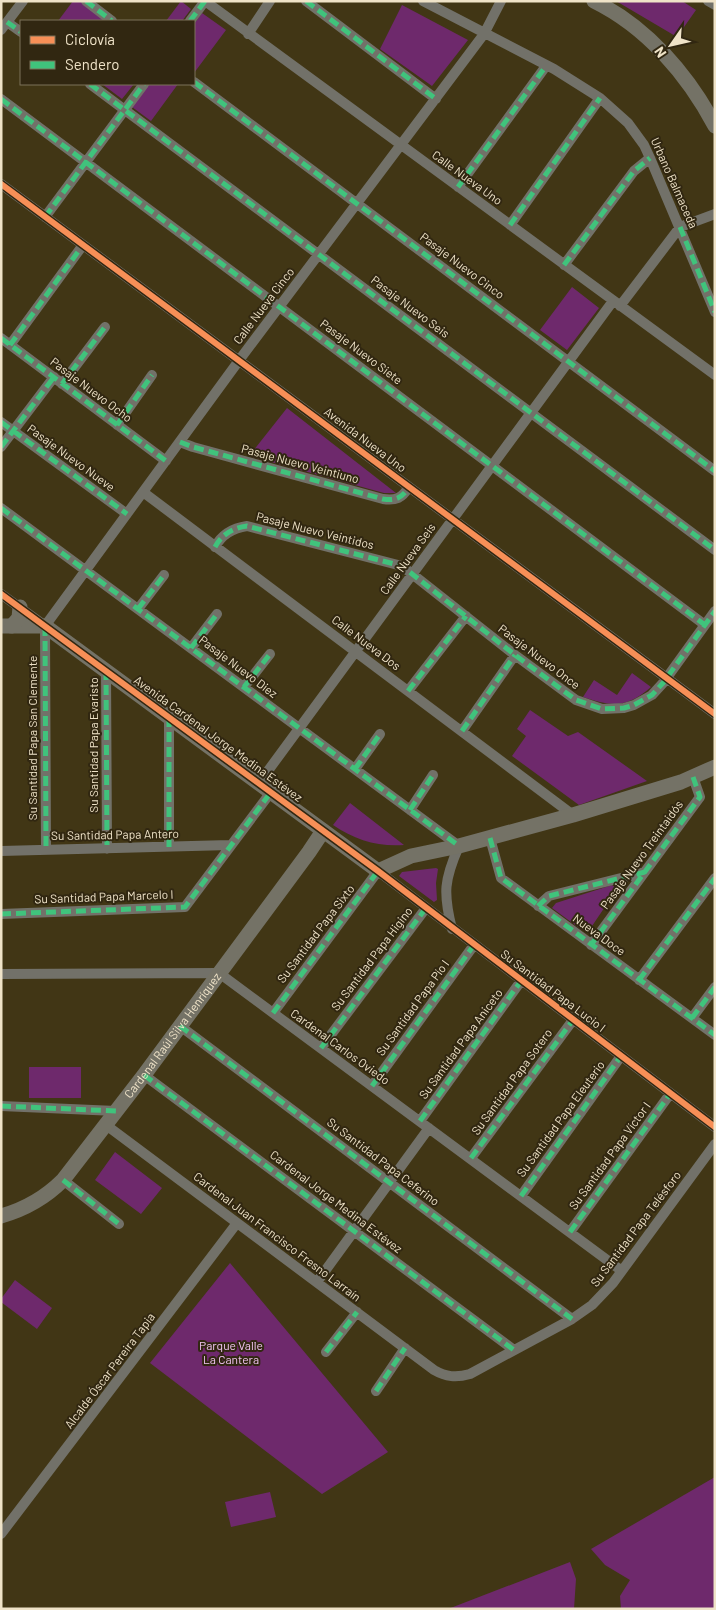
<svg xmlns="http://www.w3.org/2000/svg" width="716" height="1610" font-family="Barlow,sans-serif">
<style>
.green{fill:#6e296c}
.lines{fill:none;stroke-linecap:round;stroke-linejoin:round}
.street{stroke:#727169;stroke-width:10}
.secondary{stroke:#747266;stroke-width:15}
.quiet{stroke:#40c37c;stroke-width:5;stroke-dasharray:10 5;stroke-linecap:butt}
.cycleway-casing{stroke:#312711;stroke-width:9}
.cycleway{stroke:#f78f57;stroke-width:6}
.labels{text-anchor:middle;stroke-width:4;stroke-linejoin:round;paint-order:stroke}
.street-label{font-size:12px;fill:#efe3c8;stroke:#312711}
.park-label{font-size:12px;fill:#f2c5f3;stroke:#312711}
</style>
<rect width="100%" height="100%" fill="#413615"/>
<!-- green -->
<path class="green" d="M73,1H80L107,21H58Z
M181,1L191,9L182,21H166Z
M616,1H682L696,10L677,37Z
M402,5L468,40L432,86L380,49Z
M202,13L226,30L194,73V24Z
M102,84H134L122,99Z
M149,84H178L151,121L132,107Z
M572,287L599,308L567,350L540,330Z
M287,408L396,493H384L249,456Z
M632,673L651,687C627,708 612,707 583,697L594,680L617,695Z
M530,710L568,736L578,732L647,781L579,805L512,756L526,736L517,729Z
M350,803L404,845C378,847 355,840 333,825Z
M436,868L438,869L436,883L437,900L434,902L399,876L402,872Z
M612,885L617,889L590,929L582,930L552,908L556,903Z
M29,1067H81V1098H29Z
M115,1152L162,1188L141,1214L95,1180Z
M230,1263L388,1452L322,1494L150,1363Z
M15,1280L52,1308L37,1329L1,1302V1299Z
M715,1477V1609H621L620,1596L630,1580L605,1565L591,1549Z
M270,1492L276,1517L231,1527L225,1502Z
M570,1562L576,1579L574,1609H448Z"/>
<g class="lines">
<!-- street -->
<path class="street" d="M86,1L112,21
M205,1L715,375
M306,1L436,99
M423,1L554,69L600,98L628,123L644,145L650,158L715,312
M708,1L715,5
M190,21L205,1
M7,22L21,32
M1,30L23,1
M248,34L270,1
M194,82L715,471
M90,84L715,550
M1,99L705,625
M1,184L715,714
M458,187L546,66
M45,217L144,84
M510,225L600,98
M564,265L634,171L650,158
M620,306L680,227L715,214
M1,338L166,461
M10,345L83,245
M62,384L105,327
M1,422L127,514
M117,425L152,375
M180,442L193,447L383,499C396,501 402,498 409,487
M1,447L54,377
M143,492L573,815
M1,508L459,846C444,880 443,893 452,929
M215,547C222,534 233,528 247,526L402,566L515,655L576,700L602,709L624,708L634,705L652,695L663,683L715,611
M1,594L44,625
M138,609L164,575
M45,626L243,355L484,34L501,1
M45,626L46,850
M191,648L217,614
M106,670L107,849
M244,687L270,654
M408,691L466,616
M462,731L515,655
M355,769L380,734
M259,783L613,301
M410,810L433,775
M490,838L501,878L715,1035
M169,847V717
M1,851L230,845
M538,906L549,896L645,872
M1,914L185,907L271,792
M591,945L700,797L693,777
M1,974L219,973L622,1271
M639,980L715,878
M273,1013L378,871L715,1127
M692,1018L715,987
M180,1026L572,1319
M321,1048L426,908
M144,1075L514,1350
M372,1086L474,945
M1,1106L116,1111
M420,1121L521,981
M106,1125L434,1370C446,1377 456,1378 470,1374L572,1319L592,1305L613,1283L715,1144
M471,1158L573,1020
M63,1180L119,1224
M521,1196L621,1056
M570,1232L670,1094
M317,1282L429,1128
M326,1352L357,1312
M376,1391L405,1348
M1,1534L237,1223"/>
<!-- secondary -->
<g class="secondary">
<path d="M594,1C647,27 688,75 715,126"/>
<path d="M1,626H45L378,871L411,856L459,846L573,815L681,782L715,767"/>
<path d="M12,626L19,618L20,607"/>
<path id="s1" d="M1,1216C26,1209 45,1198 63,1180L144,1075L309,852L323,831"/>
</g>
<!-- quiet -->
<path class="quiet" d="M86,1L112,21
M306,1L436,99
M190,21L205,1
M7,22L21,32
M194,82L715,471
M90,84L715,550
M1,99L705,625
M458,187L546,66
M45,217L144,84
M510,225L600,98
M680,227L715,312
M564,265L634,171L650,158
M1,338L166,461
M10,345L83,245
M62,384L105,327
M1,422L127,514
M117,425L152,375
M180,442L193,447L383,499C396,501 402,498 409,487
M1,447L54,377
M1,508L459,846
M215,547C222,534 233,528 247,526L402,566L515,655L576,700L602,709L624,708L634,705L652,695L663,683L715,611
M138,609L164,575
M45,626L46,850
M191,648L217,614
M106,670L107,849
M244,687L270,654
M408,691L466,616
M462,731L515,655
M355,769L380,734
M410,810L433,775
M490,838L501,878L715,1035
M169,847V717
M538,906L549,896L645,872
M1,914L185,907L271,792
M591,945L700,797L693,777
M639,980L715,878
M273,1013L378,871
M692,1018L715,987
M180,1026L572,1319
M321,1048L426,908
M144,1075L514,1350
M372,1086L474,945
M1,1106L116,1111
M420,1121L521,981
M471,1158L573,1020
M63,1180L119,1224
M521,1196L621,1056
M570,1232L670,1094
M326,1352L357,1312
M376,1391L405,1348"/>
<!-- cycleway casing -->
<g class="cycleway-casing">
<path id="cycleway" d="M1,184L715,714
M1,594L378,871L715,1127"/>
</g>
<!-- cycleway -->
<use href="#cycleway" class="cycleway"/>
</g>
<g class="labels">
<!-- street labels -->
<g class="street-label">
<text transform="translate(467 178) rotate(36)" y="4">Calle Nueva Uno</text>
<text transform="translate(674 183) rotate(66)" y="4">Urbano Balmaceda</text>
<text transform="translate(462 266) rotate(37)" y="4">Pasaje Nuevo Cinco</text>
<text transform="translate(264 306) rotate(-53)" y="4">Calle Nueva Cinco</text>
<text transform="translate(410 307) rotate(37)" y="4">Pasaje Nuevo Seis</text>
<text transform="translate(361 352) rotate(37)" y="4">Pasaje Nuevo Siete</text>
<text transform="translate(91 390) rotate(37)" y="4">Pasaje Nuevo Ocho</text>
<text transform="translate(365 440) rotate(37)" y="4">Avenida Nueva Uno</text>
<text transform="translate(71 458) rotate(36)" y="4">Pasaje Nuevo Nueve</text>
<text transform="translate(300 464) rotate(15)" y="4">Pasaje Nuevo Veintiuno</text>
<text transform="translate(315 531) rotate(14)" y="4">Pasaje Nuevo Veintidos</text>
<text transform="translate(408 559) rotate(-54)" y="4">Calle Nueva Seis</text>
<text transform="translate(366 643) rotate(37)" y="4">Calle Nueva Dos</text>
<text transform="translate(539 657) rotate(37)" y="4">Pasaje Nuevo Once</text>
<text transform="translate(238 667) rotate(37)" y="4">Pasaje Nuevo Diez</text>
<text transform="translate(33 738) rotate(-90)" y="4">Su Santidad Papa San Clemente</text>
<text transform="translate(218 739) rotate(36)" y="4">Avenida Cardenal Jorge Medina Estévez</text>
<text transform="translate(94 745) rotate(-90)" y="4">Su Santidad Papa Evaristo</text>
<text transform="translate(115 835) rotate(-1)" y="4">Su Santidad Papa Antero</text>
<text transform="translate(642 855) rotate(-54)" y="4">Pasaje Nuevo Treintaidós</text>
<text transform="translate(104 897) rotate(-2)" y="4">Su Santidad Papa Marcelo I</text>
<text transform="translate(316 934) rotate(-53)" y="4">Su Santidad Papa Sixto</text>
<text transform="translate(599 935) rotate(36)" y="4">Nueva Doce</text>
<text transform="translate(372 959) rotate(-53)" y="4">Su Santidad Papa Higino</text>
<text transform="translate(553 991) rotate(37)" y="4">Su Santidad Papa Lucio I</text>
<text transform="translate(413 1008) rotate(-54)" y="4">Su Santidad Papa Pío I</text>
<text dy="4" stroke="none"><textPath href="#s1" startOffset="254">Cardenal Raúl Silva Henríquez</textPath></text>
<text transform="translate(461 1044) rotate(-54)" y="4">Su Santidad Papa Aniceto</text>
<text transform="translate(340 1047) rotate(36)" y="4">Cardenal Carlos Oviedo</text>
<text transform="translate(512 1082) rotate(-54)" y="4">Su Santidad Papa Sotero</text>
<text transform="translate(561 1119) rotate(-54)" y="4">Su Santidad Papa Eleuterio</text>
<text transform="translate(610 1156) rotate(-54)" y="4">Su Santidad Papa Víctor I</text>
<text transform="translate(383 1162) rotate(37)" y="4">Su Santidad Papa Ceferino</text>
<text transform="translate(336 1202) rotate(37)" y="4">Cardenal Jorge Medina Estévez</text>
<text transform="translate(636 1229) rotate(-53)" y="4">Su Santidad Papa Telésforo</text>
<text transform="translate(277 1237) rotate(37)" y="4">Cardenal Juan Francisco Fresno Larraín</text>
<text transform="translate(110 1371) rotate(-53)" y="4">Alcalde Óscar Pereira Tapia</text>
</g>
<!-- park labels -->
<g class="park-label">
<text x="231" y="1350">Parque Valle<tspan x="231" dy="14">La Cantera</tspan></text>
</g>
</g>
<!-- border -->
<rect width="716" height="1610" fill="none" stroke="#efe3c8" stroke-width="5"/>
<!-- legend -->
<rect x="20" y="20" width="175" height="65" fill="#312711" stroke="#7d725a"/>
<rect x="30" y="36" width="25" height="8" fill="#f78f57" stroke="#7d725a"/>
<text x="65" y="45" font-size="15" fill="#efe3c8">Ciclovía</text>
<rect x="30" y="61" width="25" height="8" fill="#40c37c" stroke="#7d725a"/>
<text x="65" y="70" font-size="15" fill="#efe3c8">Sendero</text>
<!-- north arrow -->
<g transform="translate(671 45) rotate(236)" stroke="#312711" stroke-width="4" paint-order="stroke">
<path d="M0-4L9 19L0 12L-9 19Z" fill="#efe3c8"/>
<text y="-8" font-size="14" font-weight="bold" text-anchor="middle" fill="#efe3c8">N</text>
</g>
</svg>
